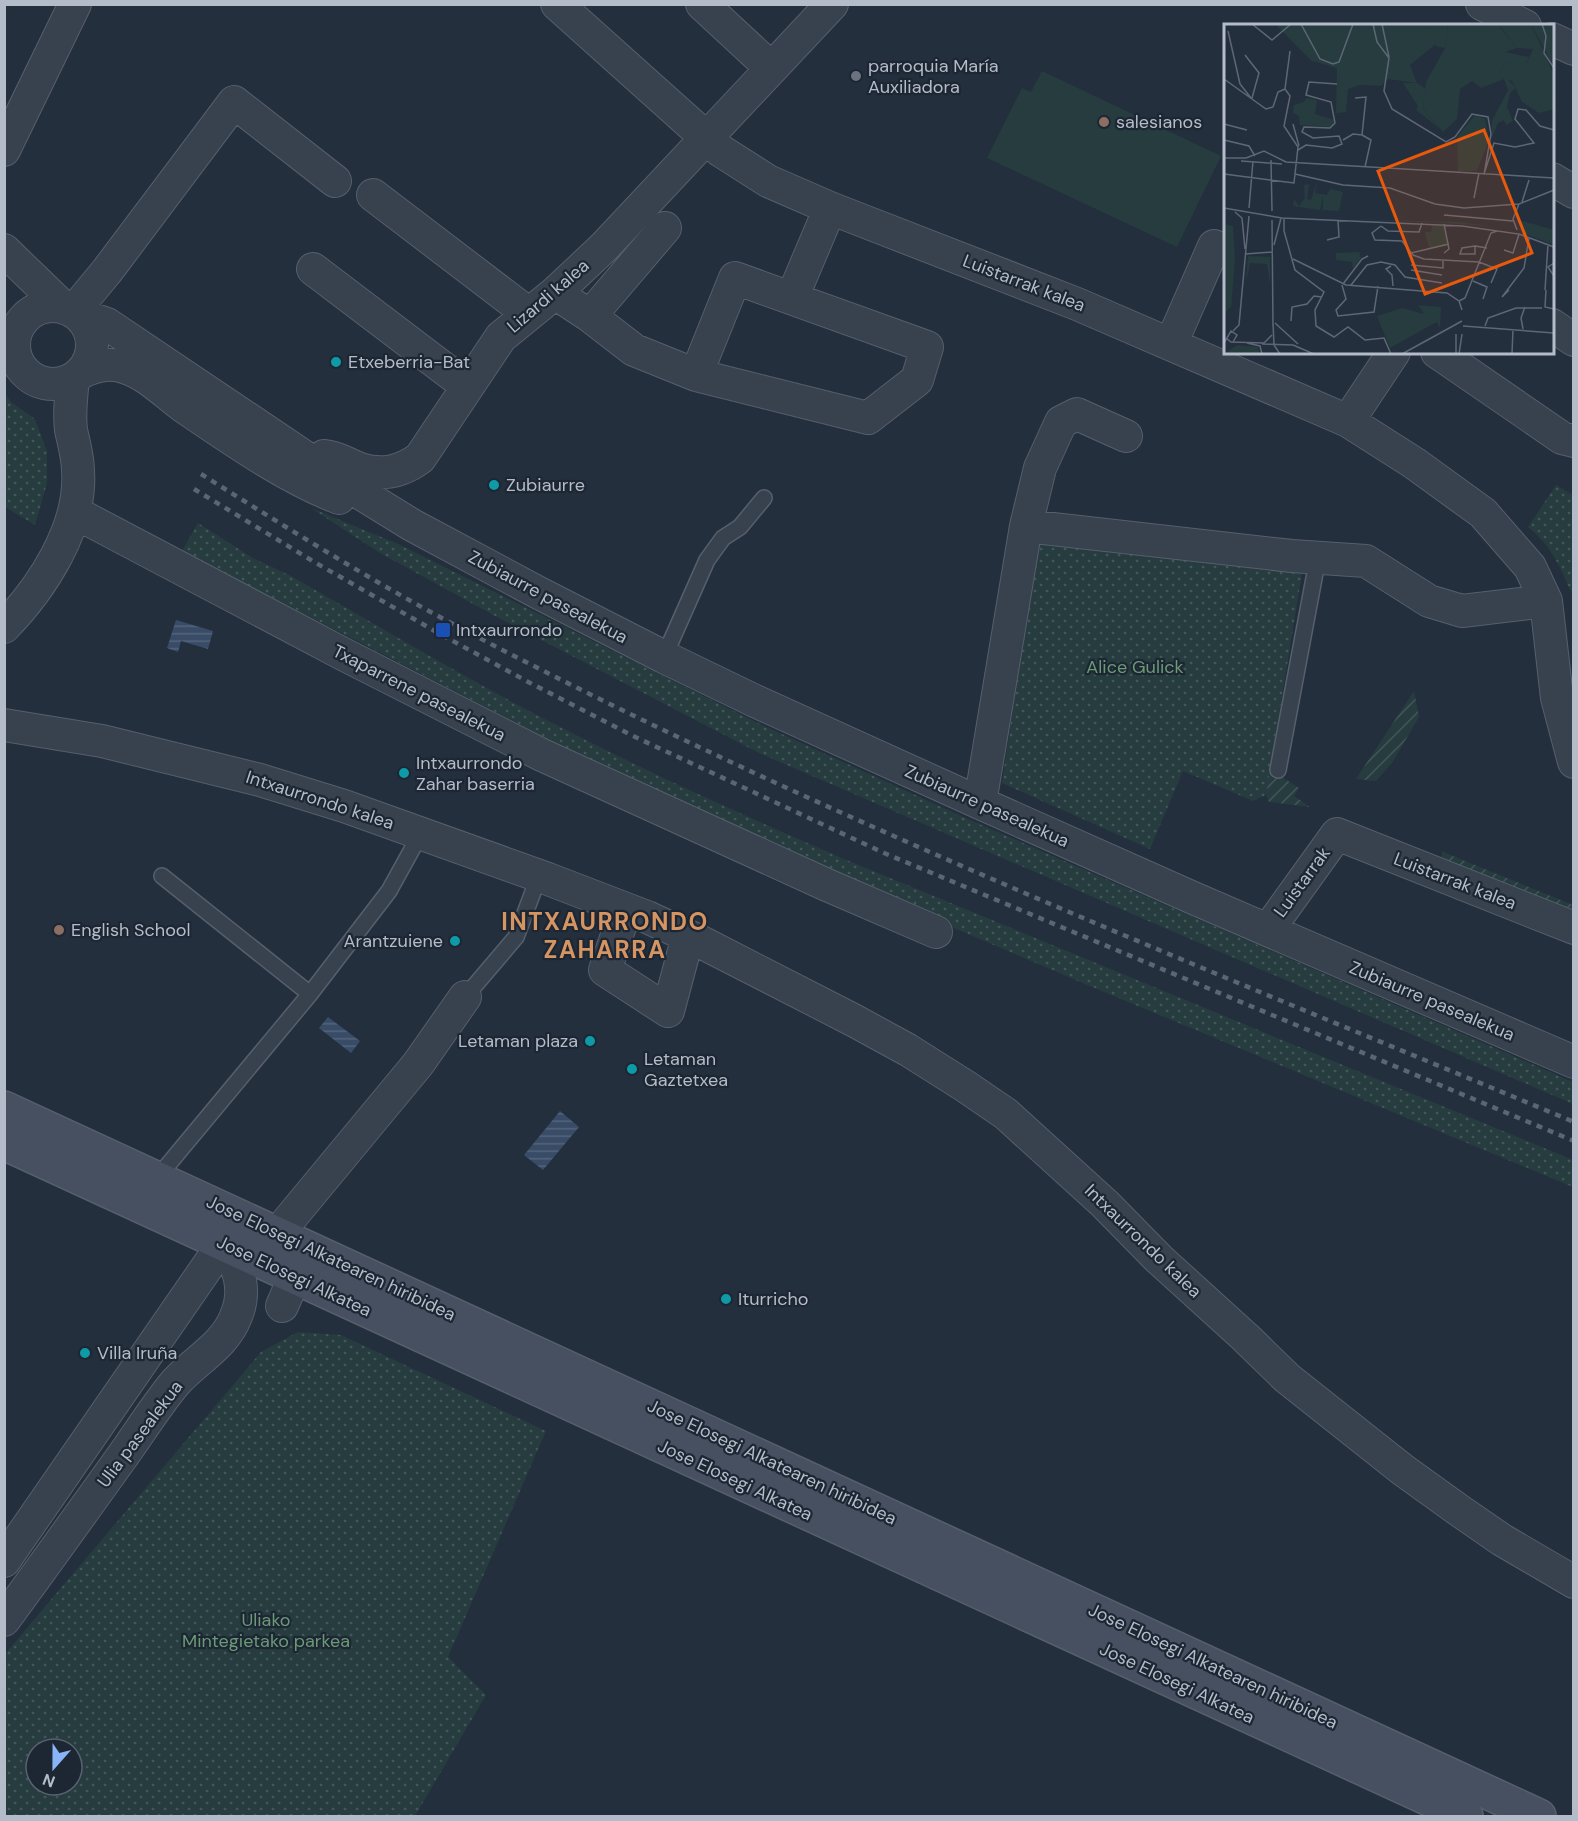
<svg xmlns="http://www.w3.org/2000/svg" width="1578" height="1821" font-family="'DM Sans',sans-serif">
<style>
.grass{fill:url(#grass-dots);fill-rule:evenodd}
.garden{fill:url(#garden-furrows)}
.pitch{fill:#263c3f}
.water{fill:url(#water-rules)}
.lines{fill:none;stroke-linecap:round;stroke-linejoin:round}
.lane-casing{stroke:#565f6c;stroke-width:18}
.street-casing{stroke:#565f6c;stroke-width:34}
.secondary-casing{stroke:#565f6c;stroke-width:36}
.lane{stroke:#38414e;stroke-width:15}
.street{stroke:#38414e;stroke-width:32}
.secondary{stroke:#465061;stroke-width:33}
.rail{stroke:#5a6575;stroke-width:4.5;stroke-dasharray:6 6;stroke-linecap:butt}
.worship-dot{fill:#6b7280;stroke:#1d2633;stroke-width:2}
.education-dot{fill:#8d6e63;stroke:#1d2633;stroke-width:2}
.culture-dot{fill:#0f9aa8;stroke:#1d2633;stroke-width:2}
.transit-dot{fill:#1a4fb4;stroke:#1d2633;stroke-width:2}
.labels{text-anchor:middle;stroke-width:4.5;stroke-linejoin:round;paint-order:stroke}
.poi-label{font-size:18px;fill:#b4bcc9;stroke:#1d2633;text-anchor:start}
.street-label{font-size:18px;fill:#b4bcc9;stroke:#1d2633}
.park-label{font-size:18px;fill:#6b9a76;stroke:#1d2633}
.district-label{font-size:24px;font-weight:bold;letter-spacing:1.5px;fill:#d59563;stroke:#1d2633}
.inset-road{fill:none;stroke:#5e6776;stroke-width:1.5}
.view{fill:#e8590c;fill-opacity:0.15;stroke:#e8590c;stroke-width:3}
.inset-edge{fill:none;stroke:#b4bcc9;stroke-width:3}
</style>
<defs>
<pattern id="grass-dots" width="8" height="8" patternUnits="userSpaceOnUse" patternTransform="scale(1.5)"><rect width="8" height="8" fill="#263c3f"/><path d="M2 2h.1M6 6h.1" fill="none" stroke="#435659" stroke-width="1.8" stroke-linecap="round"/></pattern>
<pattern id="garden-furrows" width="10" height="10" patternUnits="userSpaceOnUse" patternTransform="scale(1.5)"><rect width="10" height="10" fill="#263c3f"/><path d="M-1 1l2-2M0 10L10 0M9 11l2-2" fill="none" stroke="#435659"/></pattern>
<pattern id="water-rules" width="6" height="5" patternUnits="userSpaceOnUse" patternTransform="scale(1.5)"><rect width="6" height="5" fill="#394c67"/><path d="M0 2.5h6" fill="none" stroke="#53647b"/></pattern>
</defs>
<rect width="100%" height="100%" fill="#242f3e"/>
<!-- grass -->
<path class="grass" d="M4,392L11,402L35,419L47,451V483L35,525L5,507Z
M1556,485L1573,495V592L1570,590C1559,564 1551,546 1528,527Z
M311,508L398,544L762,725L970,820L1573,1082V1104L759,753L497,617L380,553Z
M198,523L253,558L291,576C366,619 440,663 516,704C623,761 733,811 844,859L1573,1160V1187L1097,989L886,899L614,773L182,551Z
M1037,543L1303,567L1266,795L1253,801L1183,771L1150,849L1002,783Z
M298,1332L341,1335L546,1431L448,1657L486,1695L415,1816H5V1654L261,1352ZM36,1749H72V1785H36Z"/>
<!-- garden -->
<path class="garden" d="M1414,691L1419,717L1392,763L1376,781L1356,779Z
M1270,769L1299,788L1294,796L1310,807L1269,802L1266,795Z
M1443,852L1573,905V916L1439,863Z"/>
<!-- pitch -->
<path class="pitch" d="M1042,71L1221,156L1177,247L987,158L1022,88L1031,92Z"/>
<!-- water -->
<path class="water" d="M176,620L213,631L208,649L181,641L178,652L167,648Z
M328,1017L360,1041L351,1053L319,1028Z
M560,1111L579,1127L543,1170L524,1155Z"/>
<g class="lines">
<!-- lane casing -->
<g class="lane-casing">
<path id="lane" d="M664,657L707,560L723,538L740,527L764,498
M1278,770L1318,557
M162,876L310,994
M465,997L516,937L539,876
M157,1178L310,994L389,891L421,833"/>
</g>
<!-- street casing -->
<g class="street-casing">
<path id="street" d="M557,4L721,151L768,181L830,208L1077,304L1348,421L1414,463L1483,513L1530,567L1546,601L1557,698L1574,762
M702,4L771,68
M1482,4L1525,26
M1552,39L1574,49
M4,150L75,4
M1552,179L1574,192
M335,181L234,102L107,271L73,312L107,324L339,480L412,525L537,592L664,657L755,701L980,803L1191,897L1574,1062
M373,195L529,314
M4,250L64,308
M313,269L467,386
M555,293L590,316L634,350L696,375L735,278L927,347L917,380L868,418L696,375
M792,298L830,208
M14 345a39 39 0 1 1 78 0a39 39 0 1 1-78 0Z
M590,316L665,228
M1552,325L1574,340
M1171,344L1214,246L1226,251
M1437,352L1562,438L1574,441
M82,372C97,365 111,362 127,368C148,375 166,394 184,407C233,440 285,477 339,498
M1348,421L1394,352
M232,438H255L277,451
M324,456C337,457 347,464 360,469C382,476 401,472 420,458L501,337L555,293L604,247L832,4
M74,512L343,654L542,755L827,885L936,932
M1026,526L1292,556L1366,561L1429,601L1462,611L1546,601
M4,627C42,588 82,527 78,471C78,457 74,444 71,430C69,413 71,396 73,379
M4,725L102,741L260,780L344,806L548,879L647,917L697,940L855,1021L908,1050L965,1086L1006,1114L1105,1204L1159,1259L1246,1338L1287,1378L1403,1470L1460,1511L1502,1540L1574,1582
M980,803L1026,526L1040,468L1061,422L1077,414L1126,436
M626,909L605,970L668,1011L688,936
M1268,930L1337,834L1574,928
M282,1306C294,1278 307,1255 278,1233L418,1064L465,997
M4,1561L223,1244C239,1265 247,1291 236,1316C225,1346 195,1360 175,1383C155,1407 138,1435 119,1461C81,1514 43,1567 4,1620"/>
</g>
<!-- secondary casing -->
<g class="secondary-casing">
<path id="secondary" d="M4,1108L1539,1816
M4,1143L1466,1816"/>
</g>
<!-- lane -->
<use href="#lane" class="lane"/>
<!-- street -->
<use href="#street" class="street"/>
<!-- secondary -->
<use href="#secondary" class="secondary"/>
<!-- rail -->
<path class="rail" d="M201,474C284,526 365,577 451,623C813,815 1196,964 1574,1122
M194,489L316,563L440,634L532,684L633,736L884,853L1574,1141"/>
</g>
<!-- markers -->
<circle class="worship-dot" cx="856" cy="76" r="6"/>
<g class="education-dot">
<circle cx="1104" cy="122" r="6"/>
<circle cx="59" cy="930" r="6"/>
</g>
<g class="culture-dot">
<circle cx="336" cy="362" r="6"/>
<circle cx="494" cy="485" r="6"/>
<circle cx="404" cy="773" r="6"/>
<circle cx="455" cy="941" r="6"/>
<circle cx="590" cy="1041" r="6"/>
<circle cx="632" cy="1069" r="6"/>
<circle cx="726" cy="1299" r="6"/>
<circle cx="85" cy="1353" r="6"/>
</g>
<rect class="transit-dot" x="435" y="622" width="16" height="16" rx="3"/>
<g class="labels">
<!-- poi labels -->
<g class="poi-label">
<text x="868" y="72">parroquia María<tspan x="868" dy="21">Auxiliadora</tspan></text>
<text x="1116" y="128">salesianos</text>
<text x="348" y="368">Etxeberria-Bat</text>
<text x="506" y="491">Zubiaurre</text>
<text x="456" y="636">Intxaurrondo</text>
<text x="416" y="769">Intxaurrondo<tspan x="416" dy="21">Zahar baserria</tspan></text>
<text x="71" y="936">English School</text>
<text x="443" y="947" text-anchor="end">Arantzuiene</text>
<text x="578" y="1047" text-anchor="end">Letaman plaza</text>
<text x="644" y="1065">Letaman<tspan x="644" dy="21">Gaztetxea</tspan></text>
<text x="738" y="1305">Iturricho</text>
<text x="97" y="1359">Villa Iruña</text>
</g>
<!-- street labels -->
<g class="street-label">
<text transform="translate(1024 283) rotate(21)" y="6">Luistarrak kalea</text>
<text transform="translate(548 296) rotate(-41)" y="6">Lizardi kalea</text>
<text transform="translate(548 597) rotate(28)" y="6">Zubiaurre pasealekua</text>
<text transform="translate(419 693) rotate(27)" y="6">Txaparrene pasealekua</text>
<text transform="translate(320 800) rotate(18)" y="6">Intxaurrondo kalea</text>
<text transform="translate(987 806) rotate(24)" y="6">Zubiaurre pasealekua</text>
<text transform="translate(1455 881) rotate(21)" y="6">Luistarrak kalea</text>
<text transform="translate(1302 882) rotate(-54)" y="6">Luistarrak</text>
<text transform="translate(1432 1001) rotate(23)" y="6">Zubiaurre pasealekua</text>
<text transform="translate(1143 1241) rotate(44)" y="6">Intxaurrondo kalea</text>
<text transform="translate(331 1258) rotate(25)" y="6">Jose Elosegi Alkatearen hiribidea</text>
<text transform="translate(294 1276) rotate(25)" y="6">Jose Elosegi Alkatea</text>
<text transform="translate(140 1434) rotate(-53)" y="6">Ulia pasealekua</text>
<text transform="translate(772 1462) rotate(25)" y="6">Jose Elosegi Alkatearen hiribidea</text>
<text transform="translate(735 1480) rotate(25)" y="6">Jose Elosegi Alkatea</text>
<text transform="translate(1213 1666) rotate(25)" y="6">Jose Elosegi Alkatearen hiribidea</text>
<text transform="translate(1177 1683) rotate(25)" y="6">Jose Elosegi Alkatea</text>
</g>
<!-- park labels -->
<g class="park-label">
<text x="1135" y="673">Alice Gulick</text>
<text x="266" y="1626">Uliako<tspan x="266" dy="21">Mintegietako parkea</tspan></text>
</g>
<!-- district labels -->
<g class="district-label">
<text x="605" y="930">INTXAURRONDO<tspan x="605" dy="28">ZAHARRA</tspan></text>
</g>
</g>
<!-- overview -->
<g transform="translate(1224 24)">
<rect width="330" height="330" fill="#242f3e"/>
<path d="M200,0H224L221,24L212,22ZM280,0H307L330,51V85L315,89L298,78L288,57L280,55L275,47L284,37L301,43L309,25L293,24L276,2ZM179,59H193L202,65L199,85L215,104L192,86L194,82ZM82,74L93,76L91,90L110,96L108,103L76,101L75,92L69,89L70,81L80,78ZM251,91L261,95L265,116L253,147H234L233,113ZM123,195L237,198L273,203L221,199ZM292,195L330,206V221L301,210ZM0,200L9,202L11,236L7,283L0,289ZM208,202H220L223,220L205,225L201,208H207ZM135,228L137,234L129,245L128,238L112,236V229ZM24,232L46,233V260L43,240L26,239L22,259ZM194,281L217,283L216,304L213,298L207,301L166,324L153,292L178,284L200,290ZM13,321L34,323L36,330H0Z" fill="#263c3f"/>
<path d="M51,0H200L213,19L186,41L193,59L164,55L157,62L136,61L124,65L122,88L112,89L113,44L88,37ZM224,0H280L276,3L293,24L281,28L305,33L301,44L284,37L275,47L292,64L286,69L283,83L289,97L282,101L280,96L274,99L267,116L268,97L284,66L280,55L257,64L248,57L236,65L233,95L219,108L199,85L202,58L221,24ZM307,0H330V39L327,38Z" fill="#263c3f"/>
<path d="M93,157L91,169L103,171L106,165L119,168L115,187L99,186V172L96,186L69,182L70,175L75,182L81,174L80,161L85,160L83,175L87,176Z" fill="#263c3f"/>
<path class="inset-road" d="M28,0L48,16L67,0M77,0L96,35L109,40L115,38L129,0M149,0L153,18L165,34L160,67L168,85L222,118L231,113L248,90L264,93L267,110L260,151M158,0L165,33M318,0L322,12L320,29L330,44M4,7L16,60L27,74M21,31L35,49L28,74M0,55L42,85L49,83L54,68L61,65M0,100L23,106M69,100L75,122M138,111L147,116L141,143M0,116L25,122L31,132M119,116L129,110L138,111L142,73L131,74M74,126L82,121L108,124L118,120L115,112L89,114L78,108L80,103L106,104L111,99L107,78L82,71L85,58L113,60M0,134H22L40,127L62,138L330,154M47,136L48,187M17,137L58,140M0,150L70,159L74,123L60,102L66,72L61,65L66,27M71,150L119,161L166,164L211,180L240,184L295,180L330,166M260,150L270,119L291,123L310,119L291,95L294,85L302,86L316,102L330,106M250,174L255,149M298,178L305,156M0,184L58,194L238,202L295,210L289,229L280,226M25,184L29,137M11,188L18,194L21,225M220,191L289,197M60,194V207L71,246L100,268L91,286L92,302L110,313L124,303L141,316L160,314L167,330M48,196L49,302M157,202L148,209L151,216L178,217L189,231L200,235L255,238L273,245L267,259M157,202L164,207L195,208L198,199M293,206L289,195L295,180M295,210L330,223M103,216L115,213L114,196M50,221L57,194M251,222L238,224L236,230H251V222L263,224M187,229L225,220M220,229L225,225L220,200M21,230L49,228M69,235L122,261L223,269L235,277L238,286M330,239L324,243L330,252M187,241L219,244V236M167,242L162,245L168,251L169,262M187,246L218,251M249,257L263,263L259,275M119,260L138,235L144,232M118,261L122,275L112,286L114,292L150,288L154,262M127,261L143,241L157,238L171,241L181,253L218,259M285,266L278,273L300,244L305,214M321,266L324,220M322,266L321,283L330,285M235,277L241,274L267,209L273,207M67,297L68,283L83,280L90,272L98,273M49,299L50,321L56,330M51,299L74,320M239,302L330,309M261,302L264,294L292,284H318M299,305L297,294L301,283M9,307L15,301L25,192M2,314L7,318L40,319L48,311M0,319L7,307L13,311L9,318M23,319L36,322L38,330M38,320L69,321L90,330M178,330L238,297M232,330V310M235,330L238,310M288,330L289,305"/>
<path class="view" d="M260,106L308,229L201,270L154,147Z"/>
<rect width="330" height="330" class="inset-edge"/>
</g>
<!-- border -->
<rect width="1578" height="1821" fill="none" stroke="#b4bcc9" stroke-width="12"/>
<!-- north arrow -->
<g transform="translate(54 1767) rotate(201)"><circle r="28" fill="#1d2633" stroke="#59626f" stroke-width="1.5"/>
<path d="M0-4.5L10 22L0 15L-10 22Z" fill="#8ab4f8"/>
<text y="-9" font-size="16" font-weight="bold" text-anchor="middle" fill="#b4bcc9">N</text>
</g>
</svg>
